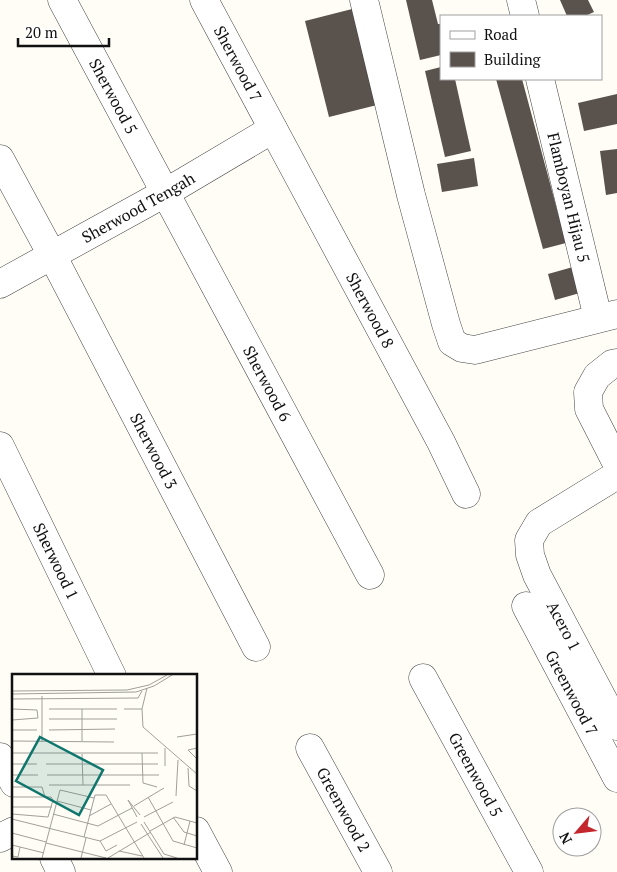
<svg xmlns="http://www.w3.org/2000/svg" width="617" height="872" font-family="'PT Serif',serif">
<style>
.building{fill:#5a524d}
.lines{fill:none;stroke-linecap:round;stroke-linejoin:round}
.minor-casing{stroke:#444;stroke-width:29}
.minor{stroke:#fff;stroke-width:28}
.labels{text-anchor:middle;stroke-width:5;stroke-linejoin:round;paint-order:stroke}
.street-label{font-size:16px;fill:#111;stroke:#fff}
.inset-road{fill:none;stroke:#a09f9a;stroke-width:1}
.view{fill:#0f766e;fill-opacity:0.15;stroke:#0f766e;stroke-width:2.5}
.inset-edge{fill:none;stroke:#111;stroke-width:2.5}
</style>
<rect width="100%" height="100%" fill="#fffdf5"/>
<!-- building -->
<path class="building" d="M406,0H432L438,24H441V55L420,60Z
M560,0H588L594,12L585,16H567Z
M352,9L377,105L329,117L305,21Z
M441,67V79H455L471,151L445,157L425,71Z
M496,79H522L566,243L543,249Z
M617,94V124L584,131L578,103Z
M617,149V193L606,195L600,151Z
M474,158L478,186L442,192L437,164Z
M580,265L587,291L555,300L548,274Z"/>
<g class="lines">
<!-- minor casing -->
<g class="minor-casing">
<g id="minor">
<path id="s1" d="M62,0L370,575"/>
<path id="s2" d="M204,0L441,442L466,494"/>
<path d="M364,0L411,195L446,324L452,342L462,348L475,350L617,314"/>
<path d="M521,0L525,16"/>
<path id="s3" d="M540,79L598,318"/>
<path id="s4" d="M0,159L52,255L256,647"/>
<path id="s5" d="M0,284L165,193L273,129"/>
<path d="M617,363L612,364L597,376L588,392L589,409L617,464"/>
<path id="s6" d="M0,446L112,676"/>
<path id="s7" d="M617,475L539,523L529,540L530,555L537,575L617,726"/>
<path id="s8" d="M526,606L617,778"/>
<path id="s9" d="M423,678L529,872"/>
<path id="s10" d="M310,748L378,872"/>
<path d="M0,757L14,783"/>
<path d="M196,831L218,872"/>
<path d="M0,838L14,831"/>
<path d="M54,858L61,872"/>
</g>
</g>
<!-- minor -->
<use href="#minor" class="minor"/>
</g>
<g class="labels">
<!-- street labels -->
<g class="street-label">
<text dy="6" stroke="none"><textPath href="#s2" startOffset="72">Sherwood 7</textPath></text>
<text dy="6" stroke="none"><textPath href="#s1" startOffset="109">Sherwood 5</textPath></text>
<text dy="6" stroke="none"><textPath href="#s3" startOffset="122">Flamboyan Hijau 5</textPath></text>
<text dy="6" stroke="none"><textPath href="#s5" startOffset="158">Sherwood Tengah</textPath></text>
<text dy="6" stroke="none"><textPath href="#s2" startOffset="352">Sherwood 8</textPath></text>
<text dy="6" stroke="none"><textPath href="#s1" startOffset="435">Sherwood 6</textPath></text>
<text dy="6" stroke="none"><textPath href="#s4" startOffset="330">Sherwood 3</textPath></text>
<text dy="6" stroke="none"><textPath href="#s6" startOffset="128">Sherwood 1</textPath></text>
<text dy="6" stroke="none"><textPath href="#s7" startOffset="205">Acero 1</textPath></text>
<text dy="6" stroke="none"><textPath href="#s8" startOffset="98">Greenwood 7</textPath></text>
<text dy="6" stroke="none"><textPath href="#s9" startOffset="110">Greenwood 5</textPath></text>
<text dy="6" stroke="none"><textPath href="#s10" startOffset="70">Greenwood 2</textPath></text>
</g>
</g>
<!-- overview -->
<g transform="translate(12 674)">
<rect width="185" height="185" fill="#fffdf5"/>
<path class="inset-road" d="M135,14L130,35L131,53L185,100M0,17L115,16L137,11L155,1M0,20L124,18L142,12L160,1M30,22V67M0,25L126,24L130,17M0,35L25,36L26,44L0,46M37,35H105M70,35V67M112,35H130M37,45H105M0,56H25M37,56L103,55M165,63L185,60M0,67L102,68M153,74V92M185,74L176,76L185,85M0,79H130L131,109L145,113M130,79H146M70,80L71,111M0,90H25M34,90H146M176,94L177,112L185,117M0,101H26M35,101H147M37,111H118M0,113H30L33,123M164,122L166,86M0,123H39L41,126L36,143L0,140M136,123L161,167L185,174M45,127L79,136M122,132L152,114M0,133H40M41,140L86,152L120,134M77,142L99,130M125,143L116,126L128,141M132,143L161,128M161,143L172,158L185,162M0,145L88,167L125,148M132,148L152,180L165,184M129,150L151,184M138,157L163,143L185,149M0,159L34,168M72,163L83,121H94L132,184M88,167L94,177L105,171M34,169L94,184M0,171L32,179M172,171L178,147M107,177L130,182M0,182L6,183L8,173M30,184L48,116L82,124M69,184L74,164M96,184L139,158"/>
<path class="view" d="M28,63L91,96L67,141L4,107Z"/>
<rect width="185" height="185" class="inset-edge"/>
</g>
<!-- legend -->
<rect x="440" y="15" width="162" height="65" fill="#ffffff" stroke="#a0a0a0"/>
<rect x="450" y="31" width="25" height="8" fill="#ffffff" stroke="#a0a0a0"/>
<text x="484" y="40" font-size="15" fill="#111111">Road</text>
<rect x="450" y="52" width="25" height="15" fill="#5a524d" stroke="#a0a0a0"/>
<text x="484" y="65" font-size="15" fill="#111111">Building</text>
<!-- north arrow -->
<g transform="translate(577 832) rotate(242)"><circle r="24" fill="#ffffff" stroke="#a0a0a0"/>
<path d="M0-4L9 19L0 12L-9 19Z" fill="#c4262e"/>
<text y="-8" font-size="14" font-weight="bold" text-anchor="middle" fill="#111111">N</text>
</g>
<!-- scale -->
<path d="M18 38v8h91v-8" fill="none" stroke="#111111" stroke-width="2.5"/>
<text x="25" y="38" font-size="15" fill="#111111" stroke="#ffffff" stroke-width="4" paint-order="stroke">20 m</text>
</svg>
